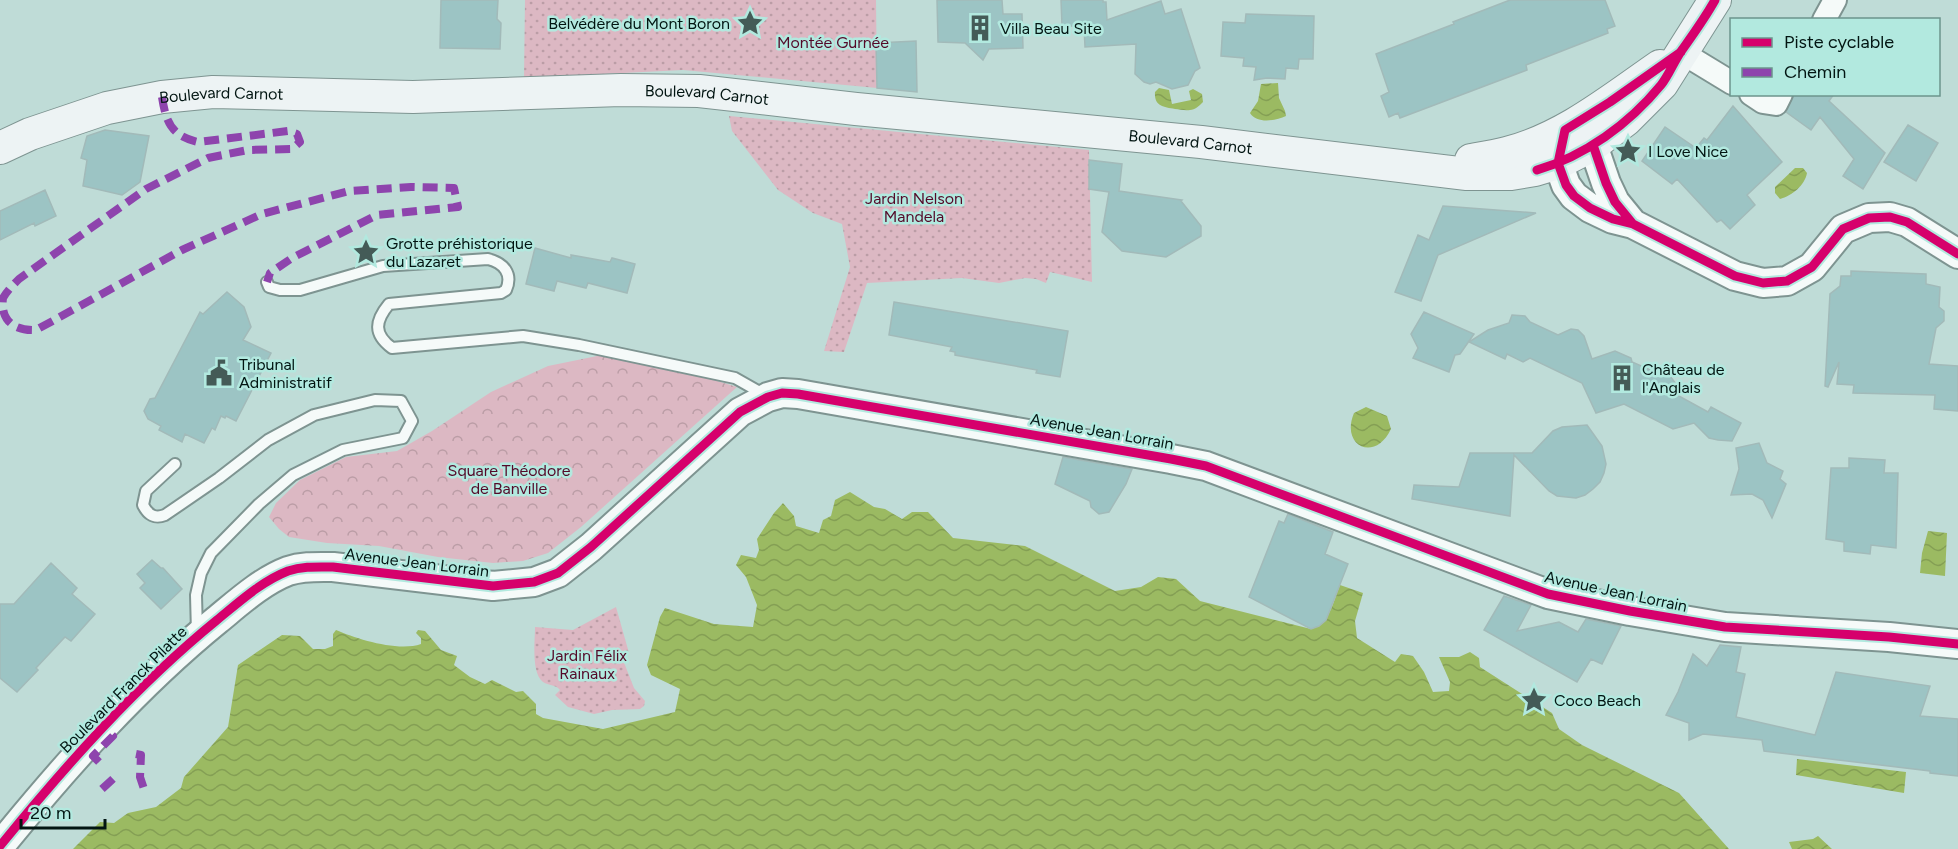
<svg xmlns="http://www.w3.org/2000/svg" width="1958" height="849" font-family="Figtree,sans-serif">
<style>
.park{fill:url(#park-crowns)}
.garden{fill:url(#garden-dots)}
.water{fill:url(#water-waves)}
.building{fill:#9cc4c4;stroke:#a2bab9;stroke-width:1.5}
.lines{fill:none;stroke-linecap:round;stroke-linejoin:round}
.service-casing{stroke:#7e9491;stroke-width:14}
.minor-casing{stroke:#7e9491;stroke-width:26}
.tertiary-casing{stroke:#7e9491;stroke-width:32}
.secondary-casing{stroke:#7e9491;stroke-width:34}
.service{stroke:#f5faf9;stroke-width:10}
.minor{stroke:#f5faf9;stroke-width:22}
.tertiary{stroke:#f5faf9;stroke-width:28}
.secondary{stroke:#edf3f4;stroke-width:32}
.quiet{stroke:#8e44ad;stroke-width:8;stroke-dasharray:15 8;stroke-linecap:butt}
.cycleway-casing{stroke:#b2e9df;stroke-width:13}
.cycleway{stroke:#d6006c;stroke-width:9}
.labels{text-anchor:middle;stroke-width:5;stroke-linejoin:round;paint-order:stroke}
.poi-label{font-size:16px;fill:#021512;stroke:#b2e9df;text-anchor:start}
.park-label{font-size:16px;fill:#540928;stroke:#b2e9df}
.street-label{font-size:16px;fill:#021512;stroke:#b2e9df}
</style>
<defs>
<pattern id="park-crowns" width="20" height="18" patternUnits="userSpaceOnUse" patternTransform="scale(1.5)"><rect width="20" height="18" fill="#dcb8c3"/><path d="M2 6a3 3 0 1 1 6 0M12 15a3 3 0 1 1 6 0" fill="none" stroke="#bb9da6"/></pattern>
<pattern id="garden-dots" width="8" height="8" patternUnits="userSpaceOnUse" patternTransform="scale(1.5)"><rect width="8" height="8" fill="#dcb8c3"/><path d="M2 2h.1M6 6h.1" fill="none" stroke="#bb9da6" stroke-width="1.8" stroke-linecap="round"/></pattern>
<pattern id="water-waves" width="16" height="10" patternUnits="userSpaceOnUse" patternTransform="scale(1.5)"><rect width="16" height="10" fill="#9bba62"/><path d="M0 5q4-4 8 0t8 0" fill="none" stroke="#849f54"/></pattern>
</defs>
<rect width="100%" height="100%" fill="#bfdcd7"/>
<!-- park -->
<path class="park" d="M602,355L675,368L737,387L581,527L548,553L523,561L493,563L438,557L379,546L327,543L289,537L279,529L269,517L276,503L300,480L346,457L397,451L432,431L491,392L548,366Z"/>
<!-- garden -->
<path class="garden" d="M525,0H876L877,88L683,70L524,78Z
M729,116L1089,150L1092,282L1050,272L1046,283L1036,279L1025,278L999,283L962,278L867,283L844,352L824,351L850,267L842,224L813,213L778,190L732,131Z
M616,607L629,653L623,660L634,688L645,701L644,706L640,709L612,710L594,714L568,707L555,695L560,690C555,684 549,686 543,682C531,673 535,641 535,627L573,630Z"/>
<!-- water -->
<path class="water" d="M1278,83L1279,98L1285,111L1286,116C1275,121 1257,124 1250,113L1258,101L1261,84Z
M1159,88L1169,90L1172,104L1191,100L1189,91L1193,89L1202,94L1203,102C1199,106 1195,110 1190,110C1185,111 1179,109 1175,109C1163,107 1154,106 1155,92Z
M1795,168H1803L1807,173C1805,185 1792,196 1780,199L1775,193V187Z
M1366,407L1387,416L1391,429C1375,463 1340,446 1354,413Z
M850,492L874,507L885,509L902,519L912,512H928L953,538L1025,546L1115,591L1141,587L1158,577L1176,579L1200,601L1311,629C1330,623 1333,602 1340,585L1363,593L1355,621L1357,638L1395,662L1401,654L1413,656L1424,672L1433,692L1449,691L1450,682L1439,657H1459L1470,652L1479,658L1480,667L1552,713L1559,729L1582,745L1679,793L1729,849H73L100,822L114,823L128,813L156,807L181,788L184,777L228,727L238,665L282,635L300,636L313,649H325L333,646V634L336,630C357,639 398,652 421,644V638L416,633L418,630L425,631L441,650L457,656L454,665L470,677L485,684L492,680L516,692L523,691L536,704V714L543,718L603,729L675,712L680,689L651,675L647,665L660,617L665,608L714,624L753,627L757,605L746,577L736,565L741,555L756,558L759,550L757,539L774,513L783,503L794,516L796,526L819,533L823,520L831,516L835,500Z
M1928,531L1947,533L1945,576L1920,573L1922,553Z
M1797,759L1906,772L1904,793L1796,775Z
M1818,836L1832,849H1792L1789,842L1813,839Z"/>
<!-- building -->
<path class="building" d="M441,0H498L497,19L501,23L500,49L440,48Z
M937,0H1002L1003,14H1022L1023,48L989,49L983,60L965,43L938,42Z
M1061,0H1103V2H1106L1107,20L1161,1L1165,14L1181,9L1200,68L1195,71L1188,85L1172,89L1156,82L1150,84L1144,82L1135,74L1136,44L1085,47L1084,26H1062Z
M1510,0H1605L1615,26L1607,29L1608,33L1526,65L1527,70L1400,118L1398,113L1389,117L1381,96L1389,92L1376,54L1454,24L1453,22Z
M1246,14L1314,16L1313,59H1299L1298,69L1286,68L1285,79L1267,78L1254,80L1256,67L1243,66L1244,58L1221,56L1223,22L1245,23Z
M916,41L917,92L877,88L876,43Z
M1794,94H1834L1829,101L1885,153L1863,189L1843,176L1854,159L1820,117L1811,130L1786,112Z
M1733,106L1782,162L1747,195L1755,205L1730,229L1721,220L1717,222L1677,179L1672,184L1642,161L1665,127L1696,148L1704,138L1707,140Z
M1908,125L1938,143L1916,181L1884,162Z
M105,130L149,136L140,182L122,195L83,186L87,160L81,158L87,136Z
M1089,160L1122,164L1119,191L1182,200L1181,201L1201,226V236L1166,257L1122,251L1102,232L1109,192L1089,189Z
M45,190L56,216L35,226L34,223L0,240V211Z
M1443,206L1536,213L1438,255L1421,301L1395,292L1418,235L1429,240Z
M535,248L571,258V255L610,262L612,258L635,264L627,293L588,283L586,288L557,281L554,291L526,284Z
M1851,271L1926,274V284L1940,287L1939,307L1944,311V321L1936,328L1929,364L1958,366V411L1934,409L1935,395L1853,393L1854,385L1837,384L1839,362L1828,387L1825,386L1830,294L1840,286L1841,276H1851Z
M227,292L244,307L251,327L243,340L271,353L236,421L226,416L225,418L221,416L215,430L212,428L204,443L185,434L182,442L159,430L161,426L148,419L144,411L150,399L155,398L200,312L203,314Z
M894,302L1068,331L1060,377L1036,373L1037,370L955,355V352L950,351L952,347L889,335Z
M1424,312L1474,334L1460,354L1455,355L1449,372L1413,358L1418,348L1411,334Z
M1512,315L1525,316L1530,322L1558,335L1571,329L1578,330L1584,336L1592,359L1615,351L1631,358L1632,362L1662,375L1670,376L1676,384L1677,395L1708,412L1711,407L1741,423L1732,441L1718,440L1709,438L1694,423L1673,429L1624,404L1596,413L1582,383L1530,358L1523,362L1507,354L1505,359L1469,342L1488,330L1509,323Z
M1587,425L1602,446L1606,464L1604,473L1600,482L1593,489L1585,495L1576,498L1557,496L1549,491L1514,455L1510,516L1412,499L1414,485L1459,487L1470,453H1532L1553,431L1562,427Z
M1759,443L1767,463L1783,471L1780,479L1786,484L1772,518L1763,500L1752,494L1731,495L1739,469L1736,448Z
M1063,457L1132,469L1126,484L1109,512L1099,514L1091,507L1090,501L1055,484Z
M1849,458L1885,460L1884,473H1898L1896,548L1871,545L1870,554L1844,551V542L1826,539L1831,468H1849Z
M1288,514L1333,532L1325,554L1348,564L1326,620L1319,626L1311,629L1249,597L1279,521L1284,523Z
M152,560L161,568H163L182,589L161,609L140,588L145,583L137,574Z
M51,563L77,588L72,594L95,614L71,641L65,637L36,668L38,670L17,692L0,678V604H14Z
M1504,596L1531,605L1517,631L1559,622L1578,632L1586,619L1621,626L1602,664L1591,659L1577,682L1484,630Z
M1720,645L1741,647L1736,672L1745,674L1736,717L1815,735L1836,672L1930,686L1920,716L1958,719V776L1930,773V771L1764,751L1762,740L1703,734L1689,740V723L1666,715L1678,692L1693,654L1707,666Z"/>
<g class="lines">
<!-- service casing -->
<g class="service-casing">
<path id="service" d="M267,282L269,287L280,290H300L383,266L488,259C504,263 513,274 506,290L501,293L389,304C375,321 373,334 392,348L523,336L579,345L735,378L765,395
M175,464L146,491L143,505C148,515 155,519 165,515L219,478L268,440L314,415L375,400L401,401L412,421L403,438L343,450L293,475L259,504L211,553L201,573L196,595L197,633"/>
</g>
<!-- minor casing -->
<g class="minor-casing">
<path id="minor" d="M1824,20L1835,0
M1681,52L1732,83
M1751,94L1763,102L1776,104L1781,94"/>
</g>
<!-- tertiary casing -->
<g class="tertiary-casing">
<path id="tertiary" d="M1633,224L1615,202L1606,183L1593,145L1565,130L1558,163L1566,185L1574,196L1590,208L1613,219L1633,224L1735,276L1763,283L1787,281L1812,267L1843,229L1869,218L1890,217L1907,222L1958,254
M0,846C66,765 136,686 217,620C239,602 262,581 288,571C303,566 318,567 333,567L493,586L534,582L558,573L591,547L740,412L768,397L782,393L798,394L1171,459L1206,466L1548,594L1630,611L1725,627L1889,637L1958,644"/>
</g>
<!-- secondary casing -->
<g class="secondary-casing">
<g id="secondary">
<path id="s1" d="M0,148L30,134L107,108L162,97L213,92L413,97L621,90L699,91L856,109L1201,142L1467,174H1511L1535,170L1558,163L1593,145L1626,120L1662,84L1715,0"/>
<path d="M1471,160C1483,158 1496,156 1507,153C1565,138 1612,99 1660,66"/>
</g>
</g>
<!-- service -->
<use href="#service" class="service"/>
<!-- minor -->
<use href="#minor" class="minor"/>
<!-- tertiary -->
<use href="#tertiary" class="tertiary"/>
<!-- secondary -->
<use href="#secondary" class="secondary"/>
<!-- quiet -->
<path class="quiet" d="M162,97C166,122 171,136 198,142L288,131L297,134L300,142L292,149L248,150L208,158L146,189L19,279C13,285 7,291 3,298C0,322 16,331 36,330L182,250L262,214L349,191L411,187L454,188L458,207L377,215L292,258L270,273L267,282
M136,754L141,755L140,777L144,789
M99,762L93,756L113,736L103,726
M102,789L115,777"/>
<!-- cycleway casing -->
<g class="cycleway-casing">
<path id="cycleway" d="M1681,52L1610,102L1565,130L1558,163L1566,185L1574,196L1590,208L1613,219L1633,224L1735,276L1763,283L1787,281L1812,267L1843,229L1869,218L1890,217L1907,222L1958,254
M1593,145L1606,183L1615,202L1633,224
M1537,170C1585,156 1629,124 1661,85C1669,75 1674,61 1682,50C1694,33 1705,18 1715,0
M0,846C66,765 136,686 217,620C239,602 262,581 288,571C303,566 318,567 333,567L493,586L534,582L558,573L591,547L740,412L768,397L782,393L798,394L1171,459L1206,466L1548,594L1630,611L1725,627L1889,637L1958,644"/>
</g>
<!-- cycleway -->
<use href="#cycleway" class="cycleway"/>
</g>
<!-- icons -->
<defs>
<g id="sight-bare" transform="scale(2.07)"><path d="M0-6L1.8-2.2L6-1.7L2.9 1.2L3.7 5.4L0 3.3L-3.7 5.4L-2.9 1.2L-6-1.7L-1.8-2.2Z" fill="#445b57" stroke="#b2e9df" stroke-width="2.5" paint-order="stroke"/></g>
<g id="building-bare" transform="scale(2.07)"><path d="M-4-6H4V6H1V3H-1V6H-4ZM-2.5-4.3h1.7v1.8h-1.7ZM.8-4.3h1.7v1.8H.8ZM-2.5-1h1.7V.8h-1.7ZM.8-1h1.7V.8H.8Z" fill="#445b57" stroke="#b2e9df" stroke-width="2.5" paint-order="stroke"/></g>
<g id="civic-bare" transform="scale(2.07)"><path d="M-.6-6.5H3V-4.5H.6V-3L4-1V1h2V6H-6V1h2V-1L-.6-3ZM-1.2 2.5V6h2.4V2.5Z" fill="#445b57" stroke="#b2e9df" stroke-width="2.5" paint-order="stroke"/></g>
</defs>
<g fill-rule="evenodd">
<use href="#sight-bare" x="750" y="23"/>
<use href="#building-bare" x="980" y="28"/>
<use href="#sight-bare" x="1628" y="151"/>
<use href="#sight-bare" x="366" y="252"/>
<use href="#civic-bare" x="219" y="373"/>
<use href="#building-bare" x="1622" y="378"/>
<use href="#sight-bare" x="1534" y="700"/>
</g>
<g class="labels">
<!-- poi labels -->
<g class="poi-label">
<text x="730" y="29" text-anchor="end">Belvédère du Mont Boron</text>
<text x="1000" y="34">Villa Beau Site</text>
<text x="1648" y="157">I Love Nice</text>
<text x="386" y="249">Grotte préhistorique<tspan x="386" dy="18">du Lazaret</tspan></text>
<text x="239" y="370">Tribunal<tspan x="239" dy="18">Administratif</tspan></text>
<text x="1642" y="375">Château de<tspan x="1642" dy="18">l'Anglais</tspan></text>
<text x="1554" y="706">Coco Beach</text>
</g>
<!-- park labels -->
<g class="park-label">
<text x="833" y="48">Montée Gurnée</text>
<text x="914" y="204">Jardin Nelson<tspan x="914" dy="18">Mandela</tspan></text>
<text x="509" y="476">Square Théodore<tspan x="509" dy="18">de Banville</tspan></text>
<text x="587" y="661">Jardin Félix<tspan x="587" dy="18">Rainaux</tspan></text>
</g>
<!-- street labels -->
<g class="street-label">
<text dy="6" stroke="none"><textPath href="#s1" startOffset="716">Boulevard Carnot</textPath></text>
<text dy="6" stroke="none"><textPath href="#s1" startOffset="230">Boulevard Carnot</textPath></text>
<text dy="6" stroke="none"><textPath href="#s1" startOffset="1202">Boulevard Carnot</textPath></text>
<text transform="translate(1102 431) rotate(10)" y="6">Avenue Jean Lorrain</text>
<text transform="translate(417 562) rotate(7)" y="6">Avenue Jean Lorrain</text>
<text transform="translate(1616 591) rotate(12)" y="6">Avenue Jean Lorrain</text>
<text transform="translate(123 689) rotate(-45)" y="6">Boulevard Franck Pilatte</text>
</g>
</g>
<!-- legend -->
<rect x="1730" y="18" width="210" height="78" fill="#b2e9df" stroke="#6c948d" stroke-width="1.5"/>
<rect x="1742" y="38" width="30" height="9" fill="#d6006c" stroke="#6c948d" stroke-width="1.5"/>
<text x="1784" y="48" font-size="18" fill="#021512">Piste cyclable</text>
<rect x="1742" y="68" width="30" height="9" fill="#8e44ad" stroke="#6c948d" stroke-width="1.5"/>
<text x="1784" y="78" font-size="18" fill="#021512">Chemin</text>
<!-- scale -->
<path d="M21 819v9h84v-9" fill="none" stroke="#021512" stroke-width="3"/>
<text x="30" y="819" font-size="18" fill="#021512" stroke="#b2e9df" stroke-width="4.5" paint-order="stroke">20 m</text>
</svg>
